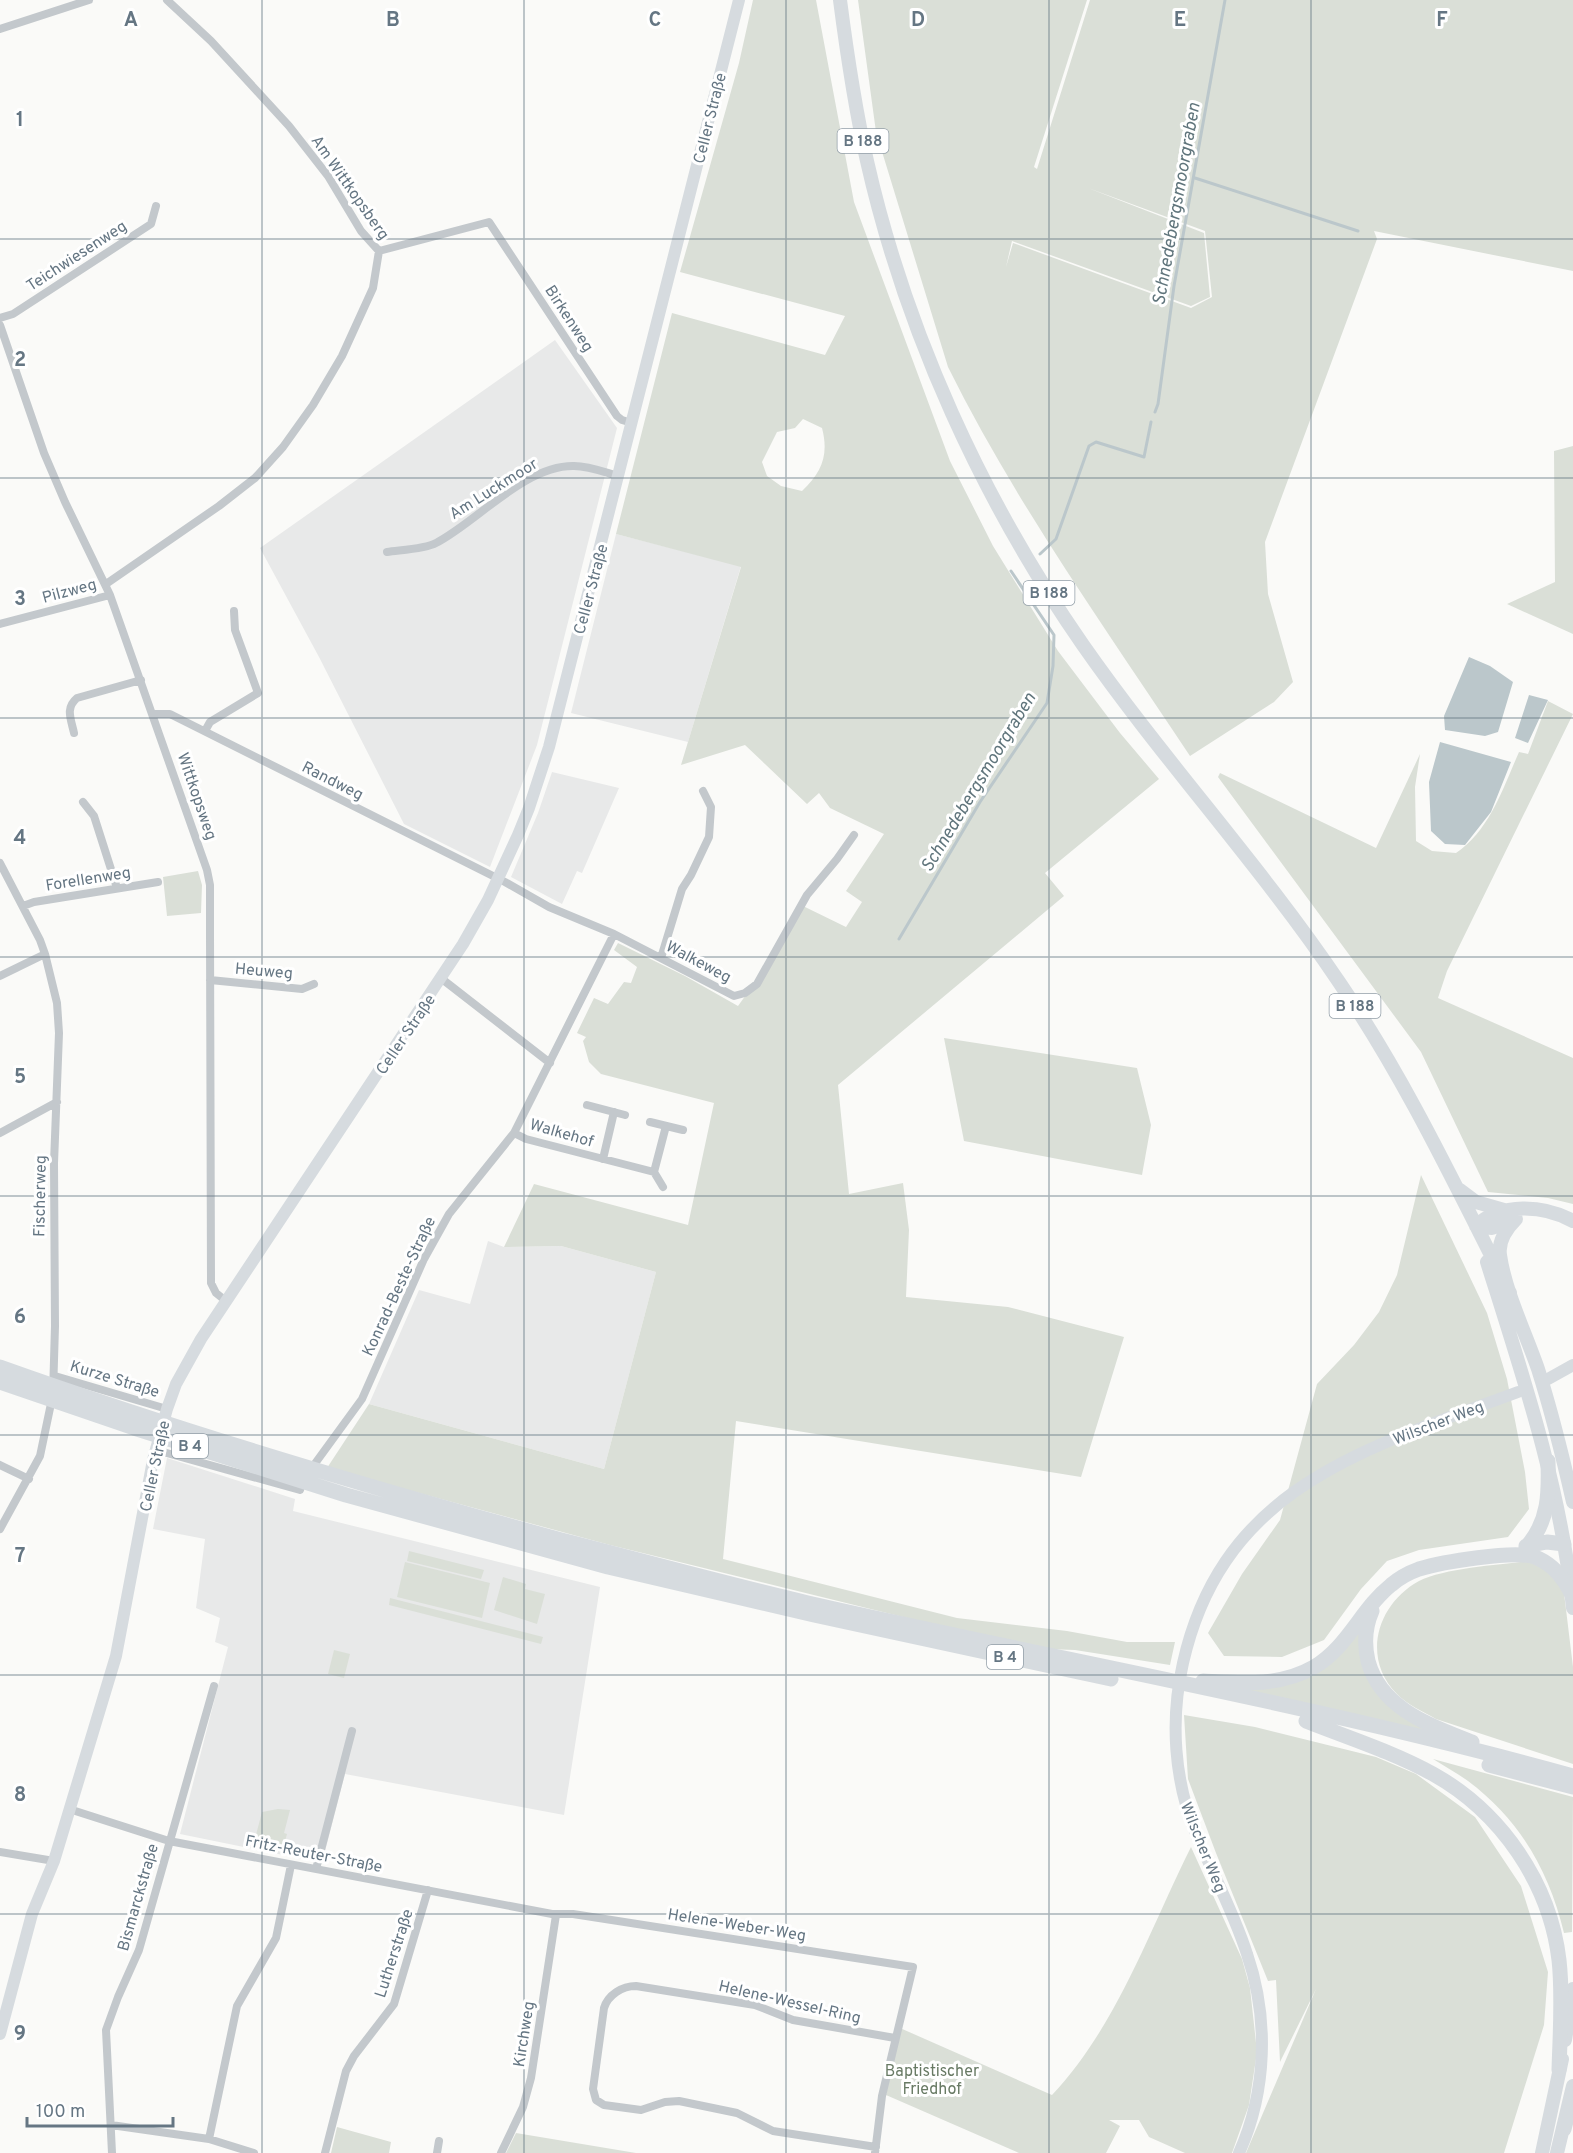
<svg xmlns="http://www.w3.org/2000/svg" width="1573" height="2153" font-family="Overpass,sans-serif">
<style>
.built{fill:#e8e9e9}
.green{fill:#dadfd7;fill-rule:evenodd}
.water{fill:#bbc7cb}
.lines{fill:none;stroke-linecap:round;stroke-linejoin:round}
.stream{stroke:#bbc7cb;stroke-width:3}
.street{stroke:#c3c8cc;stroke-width:8}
.secondary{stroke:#d6dbdf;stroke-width:12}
.primary{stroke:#d6dbdf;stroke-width:14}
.highway{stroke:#d6dbdf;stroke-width:15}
.grid{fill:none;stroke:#657683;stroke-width:1.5;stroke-opacity:0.55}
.labels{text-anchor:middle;stroke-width:6;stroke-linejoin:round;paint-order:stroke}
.shield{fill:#fff;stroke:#939fa8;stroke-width:1.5}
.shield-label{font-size:15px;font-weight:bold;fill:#657683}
.street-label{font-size:16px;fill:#657683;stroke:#fff}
.park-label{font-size:16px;fill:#687a64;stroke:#fff}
.water-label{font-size:18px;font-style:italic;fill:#60757c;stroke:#fff}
.grid-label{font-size:20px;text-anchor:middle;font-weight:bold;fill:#657683;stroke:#fff;stroke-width:6;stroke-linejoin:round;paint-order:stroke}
</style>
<rect width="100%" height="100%" fill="#fafaf8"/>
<!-- built -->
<path class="built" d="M555,340L617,428L537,745L490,867L404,824L319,657L260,548Z
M616,534L741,566L688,742L571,713Z
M552,772L619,788L582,873L577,871L562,904L511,877L538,813Z
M488,1241L504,1247L561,1246L656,1272L604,1469L369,1404L419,1290L470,1304Z
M167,1458L295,1499L293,1511L600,1587L564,1815L345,1774L322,1863L180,1834L228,1647L215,1642L220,1618L196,1608L205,1539L153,1529Z"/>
<!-- green -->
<path class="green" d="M753,0H816L854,202L950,461L993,546L1058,651L1120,733L1159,779L1045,873L1064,896L838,1085L849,1194L903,1183L909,1230L906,1297L1008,1307L1124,1337L1081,1477L736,1421L723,1559L957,1618L1067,1631L1127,1642H1175L1170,1665L1075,1650L1047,1649L964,1632L610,1545L327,1468L369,1404L604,1469L656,1272L561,1246L504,1247L534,1184L688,1225L714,1103L601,1074L589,1062L583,1041L586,1037L577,1033L594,998L608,1004L624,982L631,983L637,967L614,950L618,943L685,976L738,1006L761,974L803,906L846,927L862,902L846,891L884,834L830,808L819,793L807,804L745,745L681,765L741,567L616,534L672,313L825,355L845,316L680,272L739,63ZM803,419L822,428C829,455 822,472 802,491L781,486L767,476L762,462L777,432L795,428Z
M858,0H1087L1034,167L1037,169L1090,0H1573V271L1374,231L1377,239L1265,542L1268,594L1293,682L1274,702L1190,756C1106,629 1016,504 948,367L876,132ZM1088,188L1205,231L1212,297L1191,308L1013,243L1006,267L1012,241L1191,306L1210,297L1204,233Z
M1573,446V634L1507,604L1555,582L1554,451Z
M1548,701L1573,714L1447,971L1438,998L1573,1058V1204L1548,1198L1488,1192L1421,1052L1218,777L1220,773L1376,848L1420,754L1415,787L1416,841L1432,851L1456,853C1490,830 1503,788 1519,752L1528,754Z
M198,871L202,885L201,913L167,916L163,877Z
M944,1038L1137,1068L1151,1125L1142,1175L964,1141Z
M1421,1175L1487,1313L1507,1379L1525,1472L1529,1509L1508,1537L1419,1550L1387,1561L1361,1589L1324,1640L1282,1657L1224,1656L1208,1633L1242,1574L1280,1520L1317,1384L1354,1345L1379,1312L1397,1275Z
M409,1551L484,1570L481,1579L407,1561Z
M1527,1561L1554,1573L1564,1593L1573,1667V1764L1436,1719C1422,1711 1408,1705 1397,1694C1361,1658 1377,1604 1419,1581C1444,1568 1498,1565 1527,1561Z
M405,1562L490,1583L482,1618L397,1597Z
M503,1577L526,1584L525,1589L545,1594L537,1624L494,1610Z
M390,1598L543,1637L541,1644L389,1605Z
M1358,1629L1368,1677L1457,1740L1221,1687L1276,1686Z
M334,1650L350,1654L344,1678L328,1674Z
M1184,1715L1255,1727L1376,1757L1416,1774L1475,1817L1521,1886L1548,1972L1544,2025L1504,2153H1246L1316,1989L1280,2062L1276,1980L1268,1981L1216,1853L1188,1779Z
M1433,1759L1573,1797L1572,1932L1564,1933C1549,1871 1520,1820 1468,1781C1457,1773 1444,1766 1433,1759Z
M278,1809L290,1810L284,1833L287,1834L282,1852L253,1846L262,1812Z
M1191,1847L1242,1959L1250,1988L1257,2052L1249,2105L1232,2153H1185L1149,2137L1139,2120H1109L1120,2126L1106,2153H1019L886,2095L900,2028L1052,2095C1117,2026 1149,1931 1191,1847Z
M337,2127L391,2142L389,2153H331Z
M516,2133L636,2153H506Z"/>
<!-- water -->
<path class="water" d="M1469,657L1490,666L1513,682L1498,732L1485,736L1445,730L1444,716Z
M1529,695L1548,700L1528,743L1515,738Z
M1440,742L1511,762L1491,812L1465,845L1445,844L1431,831L1429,782Z"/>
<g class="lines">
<!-- stream -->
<path class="stream" d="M1195,178L1358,231
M1155,412L1158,404L1174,286L1225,0
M1040,554L1056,539L1089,446L1096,442L1144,457L1151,422
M899,939L980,802L1047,703L1053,666L1054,635L1011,571"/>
<!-- street -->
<path class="street" d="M0,29L89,0
M379,251L489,222L617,416L622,420L632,423
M0,318L13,314L151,224L156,206
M0,325L44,453L65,502L110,595L207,870L210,885V932L211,1283L216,1293L226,1301
M387,552C400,550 425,549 436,543C477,522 525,465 574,466C589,466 604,472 618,476
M106,584L219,506L255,478L283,447L313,405L342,356L373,288L379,251L361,231L328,176L289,126L211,41L167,0
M0,624L110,595
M154,714H170L505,882L549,907L614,934L734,996L745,993L757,984L807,895L837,859L854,835
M205,731L210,722L258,693L235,630L234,611
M74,733C71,719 65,708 77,698L141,680
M83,802L94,816L117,888
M0,863L40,940L45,954L57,1003L59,1033L54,1163L55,1326L53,1394L40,1456L0,1529
M23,906L34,902L158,882
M661,958L682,889L691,875L709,837L711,807L703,791
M0,976L45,954
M442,979L550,1063
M210,980L302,989L314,984
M587,1105L625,1115
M650,1122L683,1130
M0,1133L57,1102
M514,1133L526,1139L654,1172
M603,1159L614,1112
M663,1187L654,1172L666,1126
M55,1376L167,1409
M156,1450L300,1490L303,1480L362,1399L424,1259L449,1214L514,1133L614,934
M0,1465L29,1479
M69,1809L169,1841L552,1914H573L913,1967L882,2096L875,2153
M0,1852L54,1861
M316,1869L352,1731
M111,2125L209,2139L254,2153
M209,2139L237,2006L276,1938L291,1865
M876,2147L773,2131L737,2113L679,2101L665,2102L641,2110L604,2105L596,2100L593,2089L604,2008C608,1995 622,1986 636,1986L755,2005L793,2020L895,2038
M112,2153L106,2030L118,1997L139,1950L214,1686
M325,2153L346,2071L354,2056L394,2004L428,1890
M437,2153L439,2141
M501,2153L523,2107L531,2078L556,1915"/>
<!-- secondary -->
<path class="secondary" d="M1548,1379L1573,1365
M0,2034L32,1914L54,1861L116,1656L153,1460L167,1409L176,1384L201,1339L463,944L488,900L518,835L529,808L549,747L739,0
M1239,2153C1267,2091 1269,2018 1247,1954C1234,1913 1213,1874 1196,1834C1174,1780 1170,1720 1183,1663C1223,1485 1368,1448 1518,1392"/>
<!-- primary -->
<path class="primary" d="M840,0C847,54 855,108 867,161C906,333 983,501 1083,645C1164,761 1260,865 1339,982C1406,1080 1456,1187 1510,1293
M1460,1190L1476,1202L1504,1210
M1516,1219C1506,1229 1498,1241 1500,1255C1505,1291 1526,1334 1538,1369C1552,1413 1563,1458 1573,1502
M1476,1226C1501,1202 1544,1205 1573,1221
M1476,1226L1492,1228L1512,1221
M1487,1262C1523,1376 1561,1489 1573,1608
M1565,2040L1573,1989
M1542,2153L1562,2059
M1557,2153L1573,2086"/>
<!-- highway -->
<path class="highway" d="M0,1367C182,1432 368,1487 554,1538C639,1560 723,1583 808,1603C1063,1661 1321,1706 1573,1776
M0,1382L134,1428L346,1495L608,1567L814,1615L1111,1679
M1526,1546L1547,1542L1564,1544
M1527,1546C1549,1521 1549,1493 1548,1461
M1372,1611C1365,1627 1364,1644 1368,1661C1381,1709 1430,1725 1472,1742
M1203,1681C1241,1683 1279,1687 1314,1667C1348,1647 1361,1609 1391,1585C1399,1578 1408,1573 1419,1569C1442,1562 1514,1550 1535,1557C1553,1564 1564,1578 1572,1595
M1306,1721C1349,1738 1393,1752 1433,1774C1501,1812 1550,1883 1559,1960C1563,1996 1560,2034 1559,2070
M1489,1765L1573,1787
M1564,2129L1573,2095"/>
</g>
<!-- grid -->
<path class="grid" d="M262,0V2153M524,0V2153M786,0V2153M1049,0V2153M1311,0V2153M0,239H1573M0,478H1573M0,718H1573M0,957H1573M0,1196H1573M0,1435H1573M0,1675H1573M0,1914H1573"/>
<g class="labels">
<!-- shield labels -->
<g class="shield">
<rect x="837.5" y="129" width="51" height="24" rx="4.5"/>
<rect x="1023.5" y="581" width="51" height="24" rx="4.5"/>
<rect x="1329.5" y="994" width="51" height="24" rx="4.5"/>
<rect x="172" y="1434" width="36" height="24" rx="4.5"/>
<rect x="987" y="1645" width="36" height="24" rx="4.5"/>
</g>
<g class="shield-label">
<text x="863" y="146">B 188</text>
<text x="1049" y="598">B 188</text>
<text x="1355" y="1011">B 188</text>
<text x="190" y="1451">B 4</text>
<text x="1005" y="1662">B 4</text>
</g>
<!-- street labels -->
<g class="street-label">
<text transform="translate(709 118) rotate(-76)" y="6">Celler Straße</text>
<text transform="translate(351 187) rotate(55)" y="6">Am Wittkopsberg</text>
<text transform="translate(76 255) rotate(-33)" y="6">Teichwiesenweg</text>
<text transform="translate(570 318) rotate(57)" y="6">Birkenweg</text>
<text transform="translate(493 488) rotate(-32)" y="6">Am Luckmoor</text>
<text transform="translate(590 589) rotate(-75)" y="6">Celler Straße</text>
<text transform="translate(69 590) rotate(-15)" y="6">Pilzweg</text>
<text transform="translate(333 780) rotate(27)" y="6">Randweg</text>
<text transform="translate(198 796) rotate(71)" y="6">Wittkopsweg</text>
<text transform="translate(88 878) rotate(-9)" y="6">Forellenweg</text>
<text transform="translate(699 961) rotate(28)" y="6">Walkeweg</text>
<text transform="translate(264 970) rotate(5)" y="6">Heuweg</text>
<text transform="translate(405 1034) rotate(-56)" y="6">Celler Straße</text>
<text transform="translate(562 1132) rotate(16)" y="6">Walkehof</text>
<text transform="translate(39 1196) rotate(-89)" y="6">Fischerweg</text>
<text transform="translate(398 1286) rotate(-65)" y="6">Konrad-Beste-Straße</text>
<text transform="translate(115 1378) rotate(17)" y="6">Kurze Straße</text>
<text transform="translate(1438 1422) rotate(-21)" y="6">Wilscher Weg</text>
<text transform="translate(154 1466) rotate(-78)" y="6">Celler Straße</text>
<text transform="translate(1204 1847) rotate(68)" y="6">Wilscher Weg</text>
<text transform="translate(314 1853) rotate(11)" y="6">Fritz-Reuter-Straße</text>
<text transform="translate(137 1897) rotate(-74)" y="6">Bismarckstraße</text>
<text transform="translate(737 1924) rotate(9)" y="6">Helene-Weber-Weg</text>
<text transform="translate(393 1953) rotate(-72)" y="6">Lutherstraße</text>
<text transform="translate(790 2001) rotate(13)" y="6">Helene-Wessel-Ring</text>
<text transform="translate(523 2034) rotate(-81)" y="6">Kirchweg</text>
</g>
<!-- park labels -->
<g class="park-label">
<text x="932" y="2076">Baptistischer<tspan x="932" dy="18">Friedhof</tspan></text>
</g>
<!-- water labels -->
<g class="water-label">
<text transform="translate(1176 204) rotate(-80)" y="6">Schnedebergsmoorgraben</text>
<text transform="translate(978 782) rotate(-59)" y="6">Schnedebergsmoorgraben</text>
</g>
</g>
<g class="grid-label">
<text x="131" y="26">A</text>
<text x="393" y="26">B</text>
<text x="655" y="26">C</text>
<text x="918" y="26">D</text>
<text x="1180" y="26">E</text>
<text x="1442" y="26">F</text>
<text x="20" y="126">1</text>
<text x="20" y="366">2</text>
<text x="20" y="605">3</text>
<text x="20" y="844">4</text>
<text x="20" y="1083">5</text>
<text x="20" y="1323">6</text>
<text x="20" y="1562">7</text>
<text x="20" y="1801">8</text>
<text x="20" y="2040">9</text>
</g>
<!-- scale -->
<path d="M27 2117v9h146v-9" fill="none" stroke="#657683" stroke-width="3"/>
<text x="36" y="2117" font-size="18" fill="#657683" stroke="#ffffff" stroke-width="4.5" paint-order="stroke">100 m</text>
</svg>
